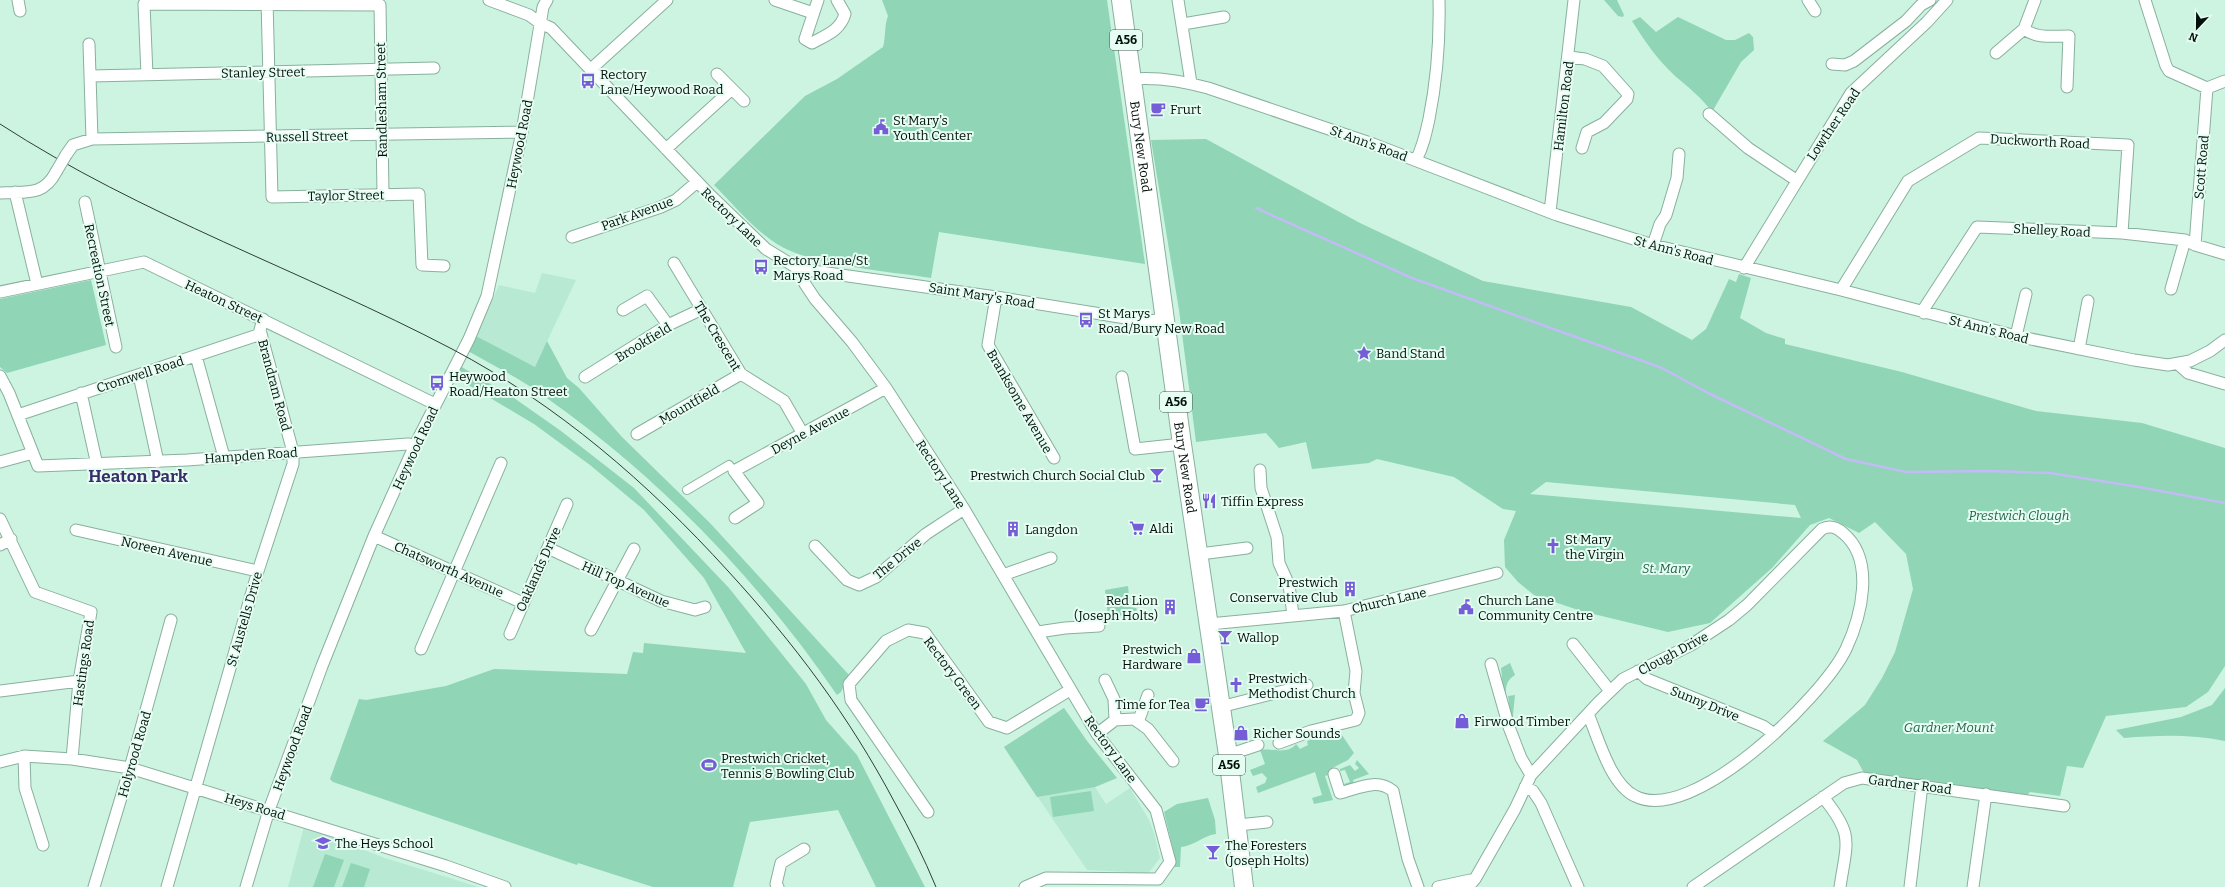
<svg xmlns="http://www.w3.org/2000/svg" width="2225" height="887" font-family="Bitter,serif">
<style>
.built{fill:#b8ead3}
.green{fill:#90d5b6;fill-rule:evenodd}
.lines{fill:none;stroke-linecap:round;stroke-linejoin:round}
.stream{stroke:#c1bcf4;stroke-width:2.5}
.pedestrian-casing{stroke:#89b09e;stroke-width:10}
.minor-casing{stroke:#89b09e;stroke-width:13}
.trunk-casing{stroke:#89b09e;stroke-width:20}
.pedestrian{stroke:#fff;stroke-width:8}
.minor{stroke:#fff;stroke-width:11}
.trunk{stroke:#fff;stroke-width:18}
.tram{stroke:#2c3f36;stroke-width:1}
.minor-bridge-casing{stroke:#89b09e;stroke-width:13;stroke-linecap:butt}
.minor-bridge{stroke:#fff;stroke-width:11}
.labels{text-anchor:middle;stroke-width:4;stroke-linejoin:round;paint-order:stroke}
.shield{fill:#e5fdf2;stroke:#475750;stroke-width:1}
.shield-label{font-size:12px;font-weight:bold;fill:#03100a}
.street-label{font-size:13px;fill:#03100a;stroke:#e5fdf2}
.poi-label{font-size:13px;fill:#03100a;stroke:#e5fdf2;text-anchor:start}
.park-label{font-size:13px;font-style:italic;fill:#24644c;stroke:#e5fdf2}
.district-label{font-size:17px;font-weight:bold;fill:#382d69;stroke:#e5fdf2}
</style>
<rect width="100%" height="100%" fill="#ccf4e1"/>
<!-- built -->
<path class="built" d="M542,273L576,280L535,367L476,336L499,285L535,293Z
M1064,708L1087,741L1117,778L1095,787L1106,804L1130,788L1149,820L1154,833L1160,858L1150,871L1147,873L1087,870L1004,747Z
M304,827L385,858L479,887H288Z"/>
<!-- green -->
<path class="green" d="M882,0H1107L1145,264L939,232L931,278C888,271 812,266 777,244C753,229 734,205 714,185L805,96L837,79L883,47C886,37 884,26 888,16Z
M1604,0H1617L1624,15L1623,17L1618,16Z
M1640,17L1656,32L1678,17L1726,40H1735L1749,33L1753,37L1754,50L1741,62L1712,112C1701,97 1688,87 1674,75C1657,59 1644,40 1632,21Z
M1206,139L1360,223L1483,281L1631,307L1692,340L1706,329L1729,279L1736,282L1739,274L1751,278L1740,318L1766,333L1785,339V344L1902,372L2036,411L2142,423L2225,448V666L2208,692L2186,707L2106,716L2083,768L2067,766L2060,796L2030,792L2027,795L1864,773L1857,760L1823,741L1865,705L1882,678L1895,652L1913,589L1906,554L1875,522L1859,533L1829,518L1810,525L1772,568L1710,623L1668,632L1581,611L1534,595L1518,582L1505,567L1504,540L1516,511L1503,509L1454,477L1377,459L1369,463L1312,469L1306,442L1279,448L1266,433L1196,442L1179,310L1151,140ZM1546,482L1795,505L1801,518L1530,494Z
M91,280L106,345L7,373L0,367V299Z
M476,336L535,367L547,341L567,378L579,388L622,437L710,523L849,675L841,692L837,695C755,575 651,469 531,387C511,374 489,363 468,351Z
M460,366L514,398L561,431L634,488L729,588L806,684L826,720L857,755L925,887H876L838,810L750,822L733,887H653L578,863L577,865L333,782L330,779L359,699L366,700L446,686L494,669L627,674L633,652L643,653L644,643L746,653L704,578L644,510L590,465L534,424L455,377Z
M1128,586L1130,607L1136,608L1137,610L1129,615L1108,616L1105,590Z
M1510,663L1515,675C1503,682 1506,693 1507,705L1500,681L1502,677L1501,668Z
M2225,688V741C2191,734 2159,735 2124,738L2116,730L2181,717L2212,705Z
M1515,695L1512,725L1508,696Z
M1064,708L1087,741L1117,778L1095,787L1037,797L1004,747Z
M1335,732H1340L1354,753L1348,760L1332,768L1331,774L1325,776L1333,800L1314,804L1312,798L1322,795L1315,772L1258,793L1256,787L1265,783L1267,778L1262,773L1253,776L1250,770L1265,764L1260,750C1271,748 1288,755 1296,744L1300,749L1308,745L1307,741Z
M1357,760L1369,774L1353,780L1355,787L1347,788L1344,784L1350,782L1345,770L1340,771V769L1350,765L1355,771L1359,768L1355,764Z
M1091,791L1094,811L1053,817L1050,797Z
M1208,798L1215,820L1216,834C1202,836 1194,846 1181,847L1180,867H1172L1173,849L1164,812L1177,804Z
M325,854L344,860L334,887H313Z
M351,863L370,869L364,887H342Z"/>
<g class="lines">
<!-- stream -->
<path class="stream" d="M1256,208L1412,278L1662,368L1708,393L1846,459L1906,472L1988,471L2050,473L2139,487L2225,503"/>
<!-- pedestrian casing -->
<g class="pedestrian-casing">
<path id="pedestrian" d="M687,490L729,465L734,471"/>
</g>
<!-- minor casing -->
<g class="minor-casing">
<path id="minor" d="M18,0L20,11
M267,0L272,197L419,194L422,265L444,266
M489,0L529,15L540,23L551,28L710,195L766,249L799,269L996,297L1132,319L1149,321L1165,319
M775,0L813,13
M818,0L805,39L812,43C826,35 840,31 845,14L837,0
M1178,0L1191,83
M1808,0L1815,11
M2035,0L2024,29C2037,39 2053,36 2069,36L2067,87
M2145,0L2166,66L2169,71L2207,88L2225,81
M1183,24L1224,17
M89,44L92,139
M1996,53L2024,29
M1569,57L1585,59L1603,66L1628,94L1627,99L1604,123L1587,132L1582,148
M1832,64L1845,65L1854,61L1906,21L1921,5L1930,0
M591,69L667,0
M717,74L744,101
M147,75L144,4L380,5L383,194
M91,76L434,68
M1132,79C1157,77 1183,81 1208,88L1373,144L1557,215L1653,245L1841,290L2016,336L2134,360L2168,365L2190,361L2210,351L2225,340
M1709,114L1748,148L1796,180
M666,149L732,89
M66,155L73,145L92,139L522,132
M1416,160C1423,147 1426,133 1429,119C1437,79 1440,41 1439,0
M15,192L37,284
M0,193C26,191 43,197 56,172
M85,202L116,347
M1550,212L1574,0
M572,237L661,207L676,200L697,182
M1653,245L1660,224L1666,215L1677,178L1679,154
M2195,245L2207,88
M674,263L741,374L784,401L803,434
M1744,268L1851,93L1927,22L1947,0
M799,269L805,284L815,299L852,342L886,388L964,509L1097,734L1156,810L1170,862L1158,879L1046,878L1025,887
M2171,289L2185,240
M1841,290L1908,181L1979,138L2128,145L2122,233
M0,292L144,262L435,404
M996,297L988,345L1054,458
M623,310L647,296L668,325
M1924,313L1925,307L1977,227L2122,233L2185,240L2195,245L2225,254
M2016,336L2026,294
M2079,349L2088,301
M196,356L224,457
M2179,365L2188,373L2225,384
M139,375L158,462
M0,376L9,393L38,466L187,460L408,444L415,445
M585,377L668,325L702,309
M1122,377L1135,449L1182,444
M81,393L97,465
M18,415L261,334
M637,434L741,374
M0,462L33,453
M1260,470L1261,488L1277,537L1279,563L1289,585L1293,615
M735,518L758,503L734,471L886,388
M0,519L35,592L91,612L79,681L72,759
M76,530L258,571
M374,536L523,603
M0,545L11,539
M815,546L847,580L859,585L876,577L926,534L964,509
M548,548L661,601L695,610L705,607
M1200,554L1247,548
M1003,575L1051,558
M1209,624L1344,611L1497,573
M591,630L634,549
M1038,632L1065,628L1099,626
M510,634L567,504
M1573,644L1610,691
M421,649L501,463
M1491,664L1509,727L1521,758L1531,775
M1638,671L1647,679L1763,726L1774,734
M1105,680L1114,699L1115,720
M0,691L79,681
M1220,707L1307,685
M1138,722L1148,695
M1097,734L1115,720L1134,719L1148,729L1173,761
M1279,743L1311,731L1356,720L1359,713L1354,693L1356,671L1344,611
M1228,755L1258,745
M24,756L25,788L43,845
M0,762L24,756L72,759L130,768L446,866L505,887
M1334,774L1340,793C1359,788 1377,778 1393,791L1408,859L1418,887
M1525,787L1533,791L1541,803L1578,887
M1823,797C1854,835 1847,841 1840,887
M928,812L851,700L849,684L886,641L908,630L925,633L989,722L1007,728L1070,690
M1238,825L1267,822
M94,887L130,768L171,620
M167,887L258,571L293,464V452L260,330L263,319
M246,887L269,810L322,666L374,536L415,445L469,339L487,296L522,132L543,7L547,0
M778,887L776,884L781,863L804,849
M1438,887L1475,879
M1468,887L1475,879L1515,809L1531,775L1598,703L1623,679L1691,645L1729,620L1747,605L1822,529C1830,525 1836,527 1843,533C1876,560 1861,617 1846,649C1823,697 1692,826 1635,796C1610,784 1598,737 1588,714
M1693,887L1844,783L1862,778L2064,806
M1910,887L1922,785
M1973,887L1986,794"/>
</g>
<!-- trunk casing -->
<g class="trunk-casing">
<g id="trunk">
<path id="s1" d="M1121,0L1182,444L1228,755L1244,887"/>
</g>
</g>
<!-- pedestrian -->
<use href="#pedestrian" class="pedestrian"/>
<!-- minor -->
<use href="#minor" class="minor"/>
<!-- trunk -->
<use href="#trunk" class="trunk"/>
<!-- tram -->
<path class="tram" d="M0,124C142,216 303,271 452,349C558,405 648,483 728,571C794,643 849,716 895,803C910,830 924,858 936,887"/>
<!-- minor-bridge casing -->
<g class="minor-bridge-casing">
<path id="minor-bridge" d="M56,172L66,155"/>
</g>
<!-- minor-bridge -->
<use href="#minor-bridge" class="minor-bridge"/>
</g>
<!-- icons -->
<defs>
<g id="bus-bare" transform="scale(1.2)"><path d="M-5-6H5V4H4V6H2V4H-2V6H-4V4H-5ZM-3.5-4V0h7V-4ZM-3.5 1.2v1.5H-2V1.2ZM2 1.2v1.5H3.5V1.2Z" fill="#765dd8" stroke="#e5fdf2" stroke-width="2.5" paint-order="stroke"/></g>
<g id="cafe-bare" transform="scale(1.2)"><path d="M-5.5-4.5H6V0H3Q3 3.5 0 3.5H-2.5Q-5.5 3.5-5.5 0ZM3-3.2v2h1.7v-2ZM-6 4.5H4V6H-6Z" fill="#765dd8" stroke="#e5fdf2" stroke-width="2.5" paint-order="stroke"/></g>
<g id="civic-bare" transform="scale(1.2)"><path d="M-.6-6.5H3V-4.5H.6V-3L4-1V1h2V6H-6V1h2V-1L-.6-3ZM-1.2 2.5V6h2.4V2.5Z" fill="#765dd8" stroke="#e5fdf2" stroke-width="2.5" paint-order="stroke"/></g>
<g id="sight-bare" transform="scale(1.2)"><path d="M0-6L1.8-2.2L6-1.7L2.9 1.2L3.7 5.4L0 3.3L-3.7 5.4L-2.9 1.2L-6-1.7L-1.8-2.2Z" fill="#765dd8" stroke="#e5fdf2" stroke-width="2.5" paint-order="stroke"/></g>
<g id="bar-bare" transform="scale(1.2)"><path d="M-6-5H6L.8 .8V4.5H3.5V6h-7V4.5H-.8V.8Z" fill="#765dd8" stroke="#e5fdf2" stroke-width="2.5" paint-order="stroke"/></g>
<g id="restaurant-bare" transform="scale(1.2)"><path d="M-5-6h1v4h1v-4h1v4h1v-4h1v5L-1.5 .5V6h-2V.5L-5-1ZM5-6V6H3V1.5H1.5Q1.5-4 5-6Z" fill="#765dd8" stroke="#e5fdf2" stroke-width="2.5" paint-order="stroke"/></g>
<g id="supermarket-bare" transform="scale(1.2)"><path d="M-6-5.5h2.5l.6 2H6L4.5 2H-2.5L-4.4-4H-6ZM-1.5 3.2a1.3 1.3 0 1 0 .1 0ZM3 3.2a1.3 1.3 0 1 0 .1 0Z" fill="#765dd8" stroke="#e5fdf2" stroke-width="2.5" paint-order="stroke"/></g>
<g id="building-bare" transform="scale(1.2)"><path d="M-4-6H4V6H1V3H-1V6H-4ZM-2.5-4.3h1.7v1.8h-1.7ZM.8-4.3h1.7v1.8H.8ZM-2.5-1h1.7V.8h-1.7ZM.8-1h1.7V.8H.8Z" fill="#765dd8" stroke="#e5fdf2" stroke-width="2.5" paint-order="stroke"/></g>
<g id="church-bare" transform="scale(1.2)"><path d="M-1.2-6h2.4v3.5h3.3v2.4h-3.3V6h-2.4V-.1h-3.3v-2.4h3.3Z" fill="#765dd8" stroke="#e5fdf2" stroke-width="2.5" paint-order="stroke"/></g>
<g id="shop-bare" transform="scale(1.2)"><path d="M-5-2.5h2.3a2.7 3.5 0 0 1 5.4 0H5L5.5 6h-11ZM-1.5-2.5h3a1.5 2.3 0 0 0-3 0Z" fill="#765dd8" stroke="#e5fdf2" stroke-width="2.5" paint-order="stroke"/></g>
<g id="stadium-bare" transform="scale(1.2)"><path d="M0-5a6.5 5 0 1 0 0 10a6.5 5 0 1 0 0-10ZM-3.5-1.8h7v3.6h-7Z" fill="#765dd8" stroke="#e5fdf2" stroke-width="2.5" paint-order="stroke"/></g>
<g id="school-bare" transform="scale(1.2)"><path d="M0-5L7-2L0 1L-7-2ZM-4 1L0 2.5L4 1V4Q0 6-4 4Z" fill="#765dd8" stroke="#e5fdf2" stroke-width="2.5" paint-order="stroke"/></g>
</defs>
<g fill-rule="evenodd">
<use href="#bus-bare" x="588" y="81"/>
<use href="#cafe-bare" x="1158" y="109"/>
<use href="#civic-bare" x="881" y="127"/>
<use href="#bus-bare" x="761" y="267"/>
<use href="#bus-bare" x="1086" y="320"/>
<use href="#sight-bare" x="1364" y="353"/>
<use href="#bus-bare" x="437" y="383"/>
<use href="#bar-bare" x="1157" y="475"/>
<use href="#restaurant-bare" x="1209" y="501"/>
<use href="#supermarket-bare" x="1137" y="528"/>
<use href="#building-bare" x="1013" y="529"/>
<use href="#church-bare" x="1553" y="546"/>
<use href="#building-bare" x="1350" y="589"/>
<use href="#building-bare" x="1170" y="607"/>
<use href="#civic-bare" x="1466" y="607"/>
<use href="#bar-bare" x="1225" y="637"/>
<use href="#shop-bare" x="1194" y="656"/>
<use href="#church-bare" x="1236" y="685"/>
<use href="#cafe-bare" x="1202" y="704"/>
<use href="#shop-bare" x="1462" y="721"/>
<use href="#shop-bare" x="1241" y="733"/>
<use href="#stadium-bare" x="709" y="765"/>
<use href="#school-bare" x="323" y="843"/>
<use href="#bar-bare" x="1213" y="852"/>
</g>
<g class="labels">
<!-- shield labels -->
<g class="shield">
<rect x="1110" y="30" width="32" height="20" rx="3"/>
<rect x="1160" y="392" width="32" height="20" rx="3"/>
<rect x="1213" y="755" width="32" height="20" rx="3"/>
</g>
<g class="shield-label">
<text x="1126" y="44">A56</text>
<text x="1176" y="406">A56</text>
<text x="1229" y="769">A56</text>
</g>
<!-- street labels -->
<g class="street-label">
<text transform="translate(263 72) rotate(-1)" y="5">Stanley Street</text>
<text transform="translate(381 100) rotate(-91)" y="5">Randlesham Street</text>
<text transform="translate(1563 106) rotate(-83)" y="5">Hamilton Road</text>
<text transform="translate(1833 124) rotate(-56)" y="5">Lowther Road</text>
<text transform="translate(307 136) rotate(-1)" y="5">Russell Street</text>
<text transform="translate(2040 141) rotate(3)" y="5">Duckworth Road</text>
<text transform="translate(1369 143) rotate(20)" y="5">St Ann's Road</text>
<text transform="translate(519 144) rotate(-79)" y="5">Heywood Road</text>
<text dy="5" stroke="none"><textPath href="#s1" startOffset="148">Bury New Road</textPath></text>
<text transform="translate(2201 167) rotate(-85)" y="5">Scott Road</text>
<text transform="translate(346 195) rotate(-1)" y="5">Taylor Street</text>
<text transform="translate(637 213) rotate(-20)" y="5">Park Avenue</text>
<text transform="translate(732 217) rotate(44)" y="5">Rectory Lane</text>
<text transform="translate(2052 230) rotate(3)" y="5">Shelley Road</text>
<text transform="translate(1674 250) rotate(15)" y="5">St Ann's Road</text>
<text transform="translate(100 275) rotate(78)" y="5">Recreation Street</text>
<text transform="translate(982 295) rotate(9)" y="5">Saint Mary's Road</text>
<text transform="translate(224 301) rotate(25)" y="5">Heaton Street</text>
<text transform="translate(1989 329) rotate(14)" y="5">St Ann's Road</text>
<text transform="translate(718 336) rotate(59)" y="5">The Crescent</text>
<text transform="translate(643 342) rotate(-31)" y="5">Brookfield</text>
<text transform="translate(140 374) rotate(-18)" y="5">Cromwell Road</text>
<text transform="translate(275 385) rotate(75)" y="5">Brandram Road</text>
<text transform="translate(1020 401) rotate(60)" y="5">Branksome Avenue</text>
<text transform="translate(689 404) rotate(-30)" y="5">Mountfield</text>
<text transform="translate(810 430) rotate(-28)" y="5">Deyne Avenue</text>
<text transform="translate(415 448) rotate(-65)" y="5">Heywood Road</text>
<text transform="translate(251 455) rotate(-4)" y="5">Hampden Road</text>
<text dy="5" stroke="none"><textPath href="#s1" startOffset="472">Bury New Road</textPath></text>
<text transform="translate(941 474) rotate(57)" y="5">Rectory Lane</text>
<text transform="translate(167 551) rotate(13)" y="5">Noreen Avenue</text>
<text transform="translate(897 558) rotate(-39)" y="5">The Drive</text>
<text transform="translate(449 569) rotate(24)" y="5">Chatsworth Avenue</text>
<text transform="translate(538 569) rotate(-66)" y="5">Oaklands Drive</text>
<text transform="translate(626 584) rotate(24)" y="5">Hill Top Avenue</text>
<text transform="translate(1389 600) rotate(-13)" y="5">Church Lane</text>
<text transform="translate(244 619) rotate(-74)" y="5">St Austells Drive</text>
<text transform="translate(1673 653) rotate(-28)" y="5">Clough Drive</text>
<text transform="translate(83 663) rotate(-82)" y="5">Hastings Road</text>
<text transform="translate(953 673) rotate(53)" y="5">Rectory Green</text>
<text transform="translate(1705 703) rotate(22)" y="5">Sunny Drive</text>
<text transform="translate(292 748) rotate(-70)" y="5">Heywood Road</text>
<text transform="translate(1111 749) rotate(54)" y="5">Rectory Lane</text>
<text transform="translate(134 754) rotate(-74)" y="5">Holyrood Road</text>
<text transform="translate(1910 784) rotate(7)" y="5">Gardner Road</text>
<text transform="translate(255 806) rotate(17)" y="5">Heys Road</text>
</g>
<!-- poi labels -->
<g class="poi-label">
<text x="600" y="79">Rectory<tspan x="600" dy="15">Lane/Heywood Road</tspan></text>
<text x="1170" y="114">Frurt</text>
<text x="893" y="125">St Mary's<tspan x="893" dy="15">Youth Center</tspan></text>
<text x="773" y="265">Rectory Lane/St<tspan x="773" dy="15">Marys Road</tspan></text>
<text x="1098" y="318">St Marys<tspan x="1098" dy="15">Road/Bury New Road</tspan></text>
<text x="1376" y="358">Band Stand</text>
<text x="449" y="381">Heywood<tspan x="449" dy="15">Road/Heaton Street</tspan></text>
<text x="1145" y="480" text-anchor="end">Prestwich Church Social Club</text>
<text x="1221" y="506">Tiffin Express</text>
<text x="1149" y="533">Aldi</text>
<text x="1025" y="534">Langdon</text>
<text x="1565" y="544">St Mary<tspan x="1565" dy="15">the Virgin</tspan></text>
<text x="1338" y="587" text-anchor="end">Prestwich<tspan x="1338" dy="15">Conservative Club</tspan></text>
<text x="1158" y="605" text-anchor="end">Red Lion<tspan x="1158" dy="15">(Joseph Holts)</tspan></text>
<text x="1478" y="605">Church Lane<tspan x="1478" dy="15">Community Centre</tspan></text>
<text x="1237" y="642">Wallop</text>
<text x="1182" y="654" text-anchor="end">Prestwich<tspan x="1182" dy="15">Hardware</tspan></text>
<text x="1248" y="683">Prestwich<tspan x="1248" dy="15">Methodist Church</tspan></text>
<text x="1190" y="709" text-anchor="end">Time for Tea</text>
<text x="1474" y="726">Firwood Timber</text>
<text x="1253" y="738">Richer Sounds</text>
<text x="721" y="763">Prestwich Cricket,<tspan x="721" dy="15">Tennis &amp; Bowling Club</tspan></text>
<text x="335" y="848">The Heys School</text>
<text x="1225" y="850">The Foresters<tspan x="1225" dy="15">(Joseph Holts)</tspan></text>
</g>
<!-- park labels -->
<g class="park-label">
<text x="2019" y="520">Prestwich Clough</text>
<text x="1666" y="573">St. Mary</text>
<text x="1949" y="732">Gardner Mount</text>
</g>
<!-- district labels -->
<g class="district-label">
<text x="138" y="482">Heaton Park</text>
</g>
</g>
<!-- north arrow -->
<g transform="translate(2197 28) rotate(202)" stroke="#e5fdf2" stroke-width="3" paint-order="stroke">
<path d="M0-3L7 15L0 10L-7 15Z" fill="#03100a"/>
<text y="-6" font-size="11" font-weight="bold" text-anchor="middle" fill="#03100a">N</text>
</g>
</svg>
